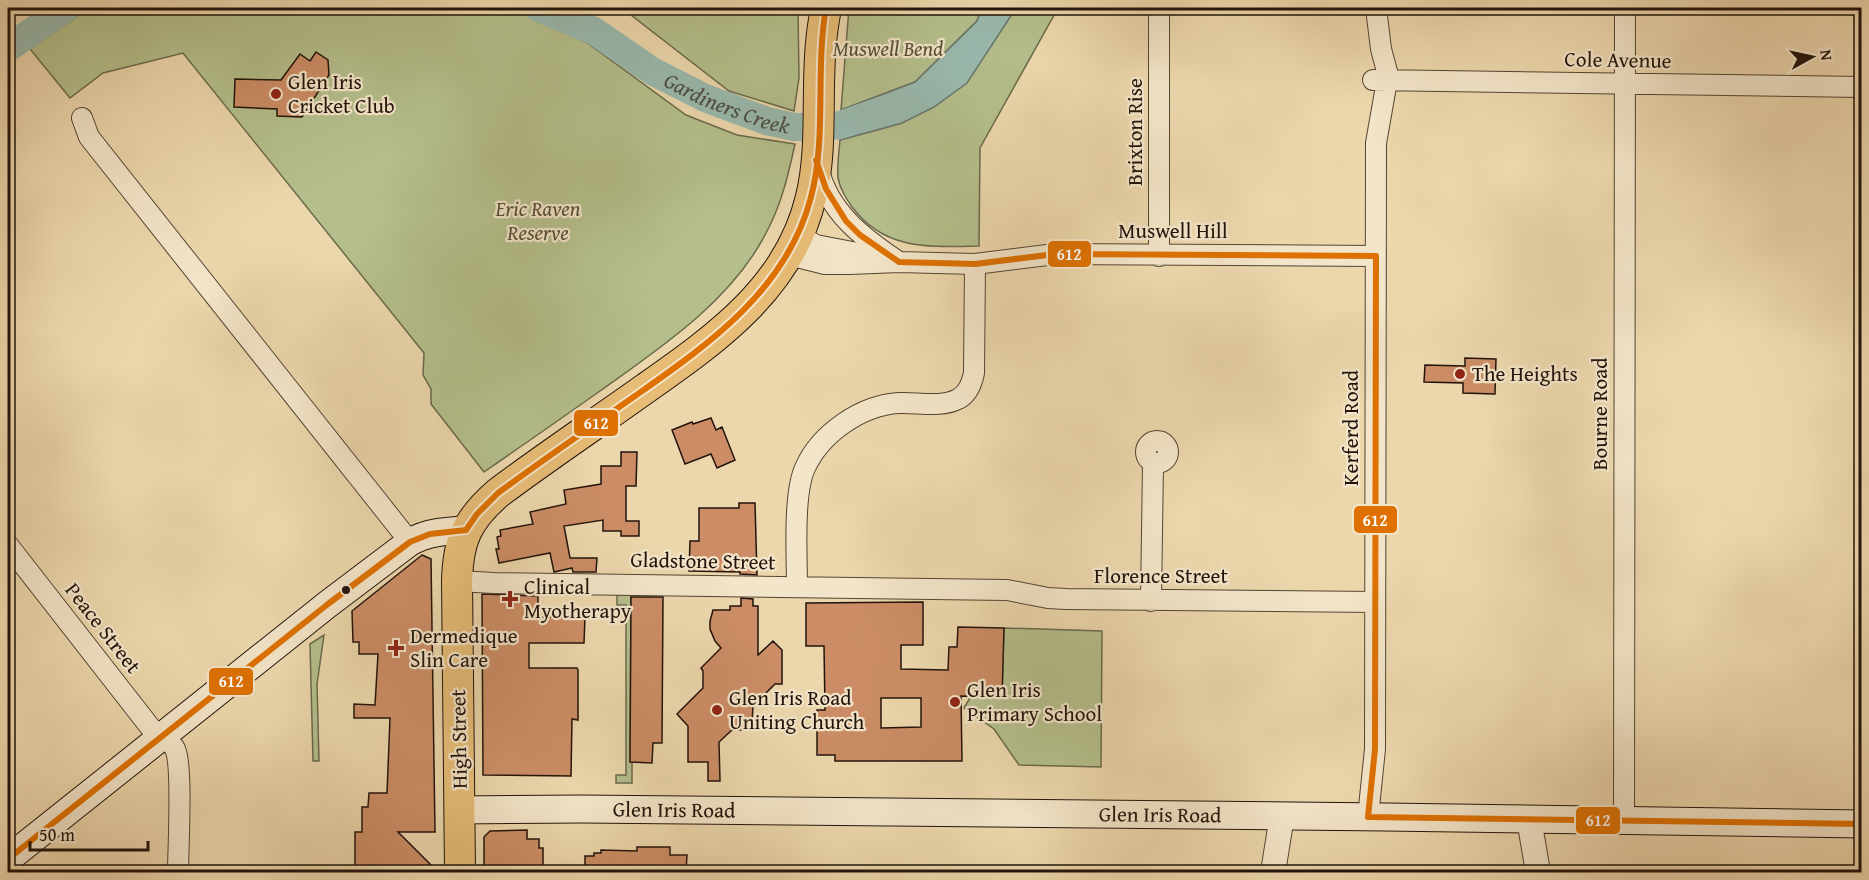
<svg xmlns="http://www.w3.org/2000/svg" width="1869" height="880" font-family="'Gentium Book Plus',serif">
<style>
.green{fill:#b4bf8c;stroke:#6a694c;stroke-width:1.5}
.water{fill:#99b9ae;stroke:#69776d;stroke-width:1.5}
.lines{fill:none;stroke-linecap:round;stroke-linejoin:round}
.river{stroke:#99b9ae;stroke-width:28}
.building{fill:#cc8d66;stroke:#21130b;stroke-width:1.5;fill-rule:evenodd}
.minor-casing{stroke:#544433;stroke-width:22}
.tertiary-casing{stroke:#544433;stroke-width:26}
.secondary-casing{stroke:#21130b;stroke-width:29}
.primary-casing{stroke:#21130b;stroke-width:32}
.minor{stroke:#f3e5c9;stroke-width:20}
.tertiary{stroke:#f3e5c9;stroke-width:24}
.secondary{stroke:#f3e5c9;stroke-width:27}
.primary{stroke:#e6bc76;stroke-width:30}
.bus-1-casing{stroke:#f3e5c9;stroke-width:10}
.bus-1{stroke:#de7102;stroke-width:6}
.poi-dot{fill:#8f2418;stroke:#f3e5c9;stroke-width:2}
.bus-dot{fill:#21130b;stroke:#f3e5c9;stroke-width:2}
.labels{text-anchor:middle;stroke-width:4.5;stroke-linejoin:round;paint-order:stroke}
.park-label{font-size:21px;font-style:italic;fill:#544f38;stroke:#f3e5c9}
.street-label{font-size:21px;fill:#21130b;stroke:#f3e5c9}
.poi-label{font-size:21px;fill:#21130b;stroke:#f3e5c9;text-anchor:start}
.water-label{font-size:22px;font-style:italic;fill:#4b4d44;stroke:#f3e5c9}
.line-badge{stroke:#f3e5c9;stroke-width:2}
.badge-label{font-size:16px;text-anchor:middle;font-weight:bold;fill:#fff}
</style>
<rect width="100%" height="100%" fill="#ecd7ac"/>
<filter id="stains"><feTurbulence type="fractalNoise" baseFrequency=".00333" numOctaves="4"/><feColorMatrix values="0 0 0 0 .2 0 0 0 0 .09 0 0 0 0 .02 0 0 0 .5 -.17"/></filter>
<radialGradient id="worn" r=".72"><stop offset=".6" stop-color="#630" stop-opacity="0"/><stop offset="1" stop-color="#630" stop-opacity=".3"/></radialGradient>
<!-- green -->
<path class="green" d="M89,8H512L586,42L686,115L737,135L795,144C788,176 781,206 765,235C730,302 660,348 600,391C562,418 523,445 484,472L431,404V389L423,375L424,353L183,53L103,73L70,98L30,49Z
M622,8H798L799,78L794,111L729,91Z
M849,8H982L977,21L915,82L841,110Z
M1016,8H1058L980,148L979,246C930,247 885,251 852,207C846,198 840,189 838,178C837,165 839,153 840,140L902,123L986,52Z
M617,591L631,592L630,762H632V783H616V775H626V605H617Z
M1004,628L1102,631L1101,767L1019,765L994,729L964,708L971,696L1002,697Z
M324,635L317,684L319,761H313L310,644Z"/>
<!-- water -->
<path class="water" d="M982,8H1016L967,83L934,107L902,123L840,140L841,110L915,82L977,21Z"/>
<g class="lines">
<!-- river -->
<g class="river">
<path id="s1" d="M539,8L594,31L652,71L705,98L767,121L794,127H820L840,125L875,113"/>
<path d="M8,48L66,8"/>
</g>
</g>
<!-- building -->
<path class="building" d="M316,52L328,60L329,75L302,117L277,116V109L234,107L235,79L281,80L300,54L310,61Z
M1465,358L1496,359L1495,394L1463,393V383L1424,382L1425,365L1465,366Z
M711,418L716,430L722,427L735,460L717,468L711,454L685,464L672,430L692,422L693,424Z
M621,452H637L636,486H626V521H639V536H621V531H603V520L564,526L570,558H597L596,572H573L572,568L554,572L550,553L499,563L496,549H499L497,537L501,536L500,530L533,524L530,512L566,504L564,490L601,484V466H621Z
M739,503H755L757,575L740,574V572L689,571L690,541H699V508H739Z
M422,555L431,559L435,832H398L432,866L425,873H366L362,868H355V832H362V807H368L369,793H387L390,718H354V704L375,705L378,654H359V642H353L352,611Z
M482,594L538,596V617H585L584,643H529V668H577L578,670V720L572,719L571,776L483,775Z
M631,597H663L662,743H653L652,763L630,762Z
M741,598L753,599V606H758V655L773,641L782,650V684H775L753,706L752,723L745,730H732L719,742L720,781H708V762H688V726L677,714L703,688V671L701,668L721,648L715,641L710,629V621L713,610H730V606H741Z
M923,602V645H901V669L948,670L949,647H957L958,627L1004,628L1002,697L961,696L962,761H835V755H817V710H825L824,646H806V603ZM881,698H921V727L881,728Z
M527,830V839H539V848H543V873H484V837L490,831Z
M637,847H670V855H687L686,873H585V856H594V853H601V850L637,851Z"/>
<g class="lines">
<!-- minor casing -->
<g class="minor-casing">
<path id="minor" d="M1373,80L1862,87
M82,118L89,137L410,542
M818,167C828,212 863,238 899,262
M798,235L816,245L873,256
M789,255L825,264H849L899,262L975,264L1055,254L1376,256
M1159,256V8
M1146 452a11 11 0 1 1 22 0a11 11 0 1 1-22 0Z
M8,545L150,727C158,736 170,739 175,749C183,765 178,849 178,872
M457,581L494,583L1007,590L1048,598L1066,599L1375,602
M797,587C797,557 793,494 805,468C820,434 861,405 899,403C917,402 941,408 958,399C968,394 972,383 974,373L975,264
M1151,601L1153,463
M1368,817L1375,749L1376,143L1388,75L1381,49L1376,8
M1624,821L1625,8"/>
</g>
<!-- tertiary casing -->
<g class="tertiary-casing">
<path id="tertiary" d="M1529,819L1538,872
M1273,872L1282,816"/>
</g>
<!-- secondary casing -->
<g class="secondary-casing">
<g id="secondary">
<path id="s2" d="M460,810L582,809L1385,817L1862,824"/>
<path d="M8,859L328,604L410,542C428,532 446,531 466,530"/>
</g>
</g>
<!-- primary casing -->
<g class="primary-casing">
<path id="primary" d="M460,872L457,581C458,540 467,520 498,493C546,457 597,423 646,388C717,338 790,287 811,197C823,147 816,95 821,43C822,31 824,19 826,8"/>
</g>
<!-- minor -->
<use href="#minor" class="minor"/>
<!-- tertiary -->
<use href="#tertiary" class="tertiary"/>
<!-- secondary -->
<use href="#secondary" class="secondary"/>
<!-- primary -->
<use href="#primary" class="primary"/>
<!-- bus-1 casing -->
<g class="bus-1-casing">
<path id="bus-1" d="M816,160L826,189L846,221L860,235L899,262L975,264L1055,254L1376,256
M1376,256L1375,749L1368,817L1862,824
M466,530L477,514L498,493C543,460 589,428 635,396C709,344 787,290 811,197C827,137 815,70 826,8
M8,859L328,604L410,542L430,534L466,530"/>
</g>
<!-- bus-1 -->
<use href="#bus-1" class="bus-1"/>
</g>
<!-- markers -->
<g class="poi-dot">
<circle cx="276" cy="94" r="6"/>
<circle cx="1460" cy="374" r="6"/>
<path d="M507 590h6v6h6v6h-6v6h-6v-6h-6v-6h6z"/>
<path d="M393 639h6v6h6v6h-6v6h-6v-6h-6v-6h6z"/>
<circle cx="955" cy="702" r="6"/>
<circle cx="717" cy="710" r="6"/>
</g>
<circle class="bus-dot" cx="346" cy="590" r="5"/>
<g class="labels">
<!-- park labels -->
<g class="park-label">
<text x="888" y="56">Muswell Bend</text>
<text x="538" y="216">Eric Raven<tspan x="538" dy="24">Reserve</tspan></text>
</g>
<!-- street labels -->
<g class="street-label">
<text transform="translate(1618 60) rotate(1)" y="7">Cole Avenue</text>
<text transform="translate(1135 132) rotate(-90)" y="7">Brixton Rise</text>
<text x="1173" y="238">Muswell Hill</text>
<text transform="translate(1600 414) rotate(-90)" y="7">Bourne Road</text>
<text transform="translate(1351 428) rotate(-90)" y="7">Kerferd Road</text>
<text transform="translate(703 561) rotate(1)" y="7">Gladstone Street</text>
<text x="1161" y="583">Florence Street</text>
<text transform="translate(103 628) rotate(52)" y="7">Peace Street</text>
<text transform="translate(459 739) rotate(-91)" y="7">High Street</text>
<text dy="7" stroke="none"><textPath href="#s2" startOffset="214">Glen Iris Road</textPath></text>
<text dy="7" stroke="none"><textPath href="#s2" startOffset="700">Glen Iris Road</textPath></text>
</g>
<!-- poi labels -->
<g class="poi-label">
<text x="288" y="89">Glen Iris<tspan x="288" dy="24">Cricket Club</tspan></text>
<text x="1472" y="381">The Heights</text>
<text x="524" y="594">Clinical<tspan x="524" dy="24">Myotherapy</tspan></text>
<text x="410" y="643">Dermedique<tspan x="410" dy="24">Slin Care</tspan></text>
<text x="967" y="697">Glen Iris<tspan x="967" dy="24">Primary School</tspan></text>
<text x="729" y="705">Glen Iris Road<tspan x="729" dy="24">Uniting Church</tspan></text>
</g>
<!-- water labels -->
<g class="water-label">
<text dy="8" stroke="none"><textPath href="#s1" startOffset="212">Gardiners Creek</textPath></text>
</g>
</g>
<g class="line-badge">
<rect x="1047" y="240" width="45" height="28" rx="6" fill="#de7102"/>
<rect x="573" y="409" width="46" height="28" rx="6" fill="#de7102"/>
<rect x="1353" y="505" width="45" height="29" rx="6" fill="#de7102"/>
<rect x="208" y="667" width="46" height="29" rx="6" fill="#de7102"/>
<rect x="1575" y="806" width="46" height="29" rx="6" fill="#de7102"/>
</g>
<g class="badge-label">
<text x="1069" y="260">612</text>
<text x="596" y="429">612</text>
<text x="1375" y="526">612</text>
<text x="231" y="687">612</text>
<text x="1598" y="826">612</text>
</g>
<!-- margin -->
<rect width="1869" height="880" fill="none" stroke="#ecd7ac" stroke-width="30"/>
<rect x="9" y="9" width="1851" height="862" fill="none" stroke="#21130b" stroke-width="3"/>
<rect x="15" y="15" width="1839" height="850" fill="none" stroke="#21130b" stroke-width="1.5"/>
<!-- north arrow -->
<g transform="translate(1812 57) rotate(82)" stroke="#f3e5c9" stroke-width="4.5" paint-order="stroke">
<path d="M0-4.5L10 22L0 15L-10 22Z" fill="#21130b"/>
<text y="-9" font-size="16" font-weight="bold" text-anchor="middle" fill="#21130b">N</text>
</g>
<!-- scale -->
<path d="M30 841v9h118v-9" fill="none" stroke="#21130b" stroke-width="3"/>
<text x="39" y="841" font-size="18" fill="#21130b" stroke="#f3e5c9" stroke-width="4.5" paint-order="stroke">50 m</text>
<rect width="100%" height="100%" filter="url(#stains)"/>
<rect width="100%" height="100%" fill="url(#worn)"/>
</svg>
